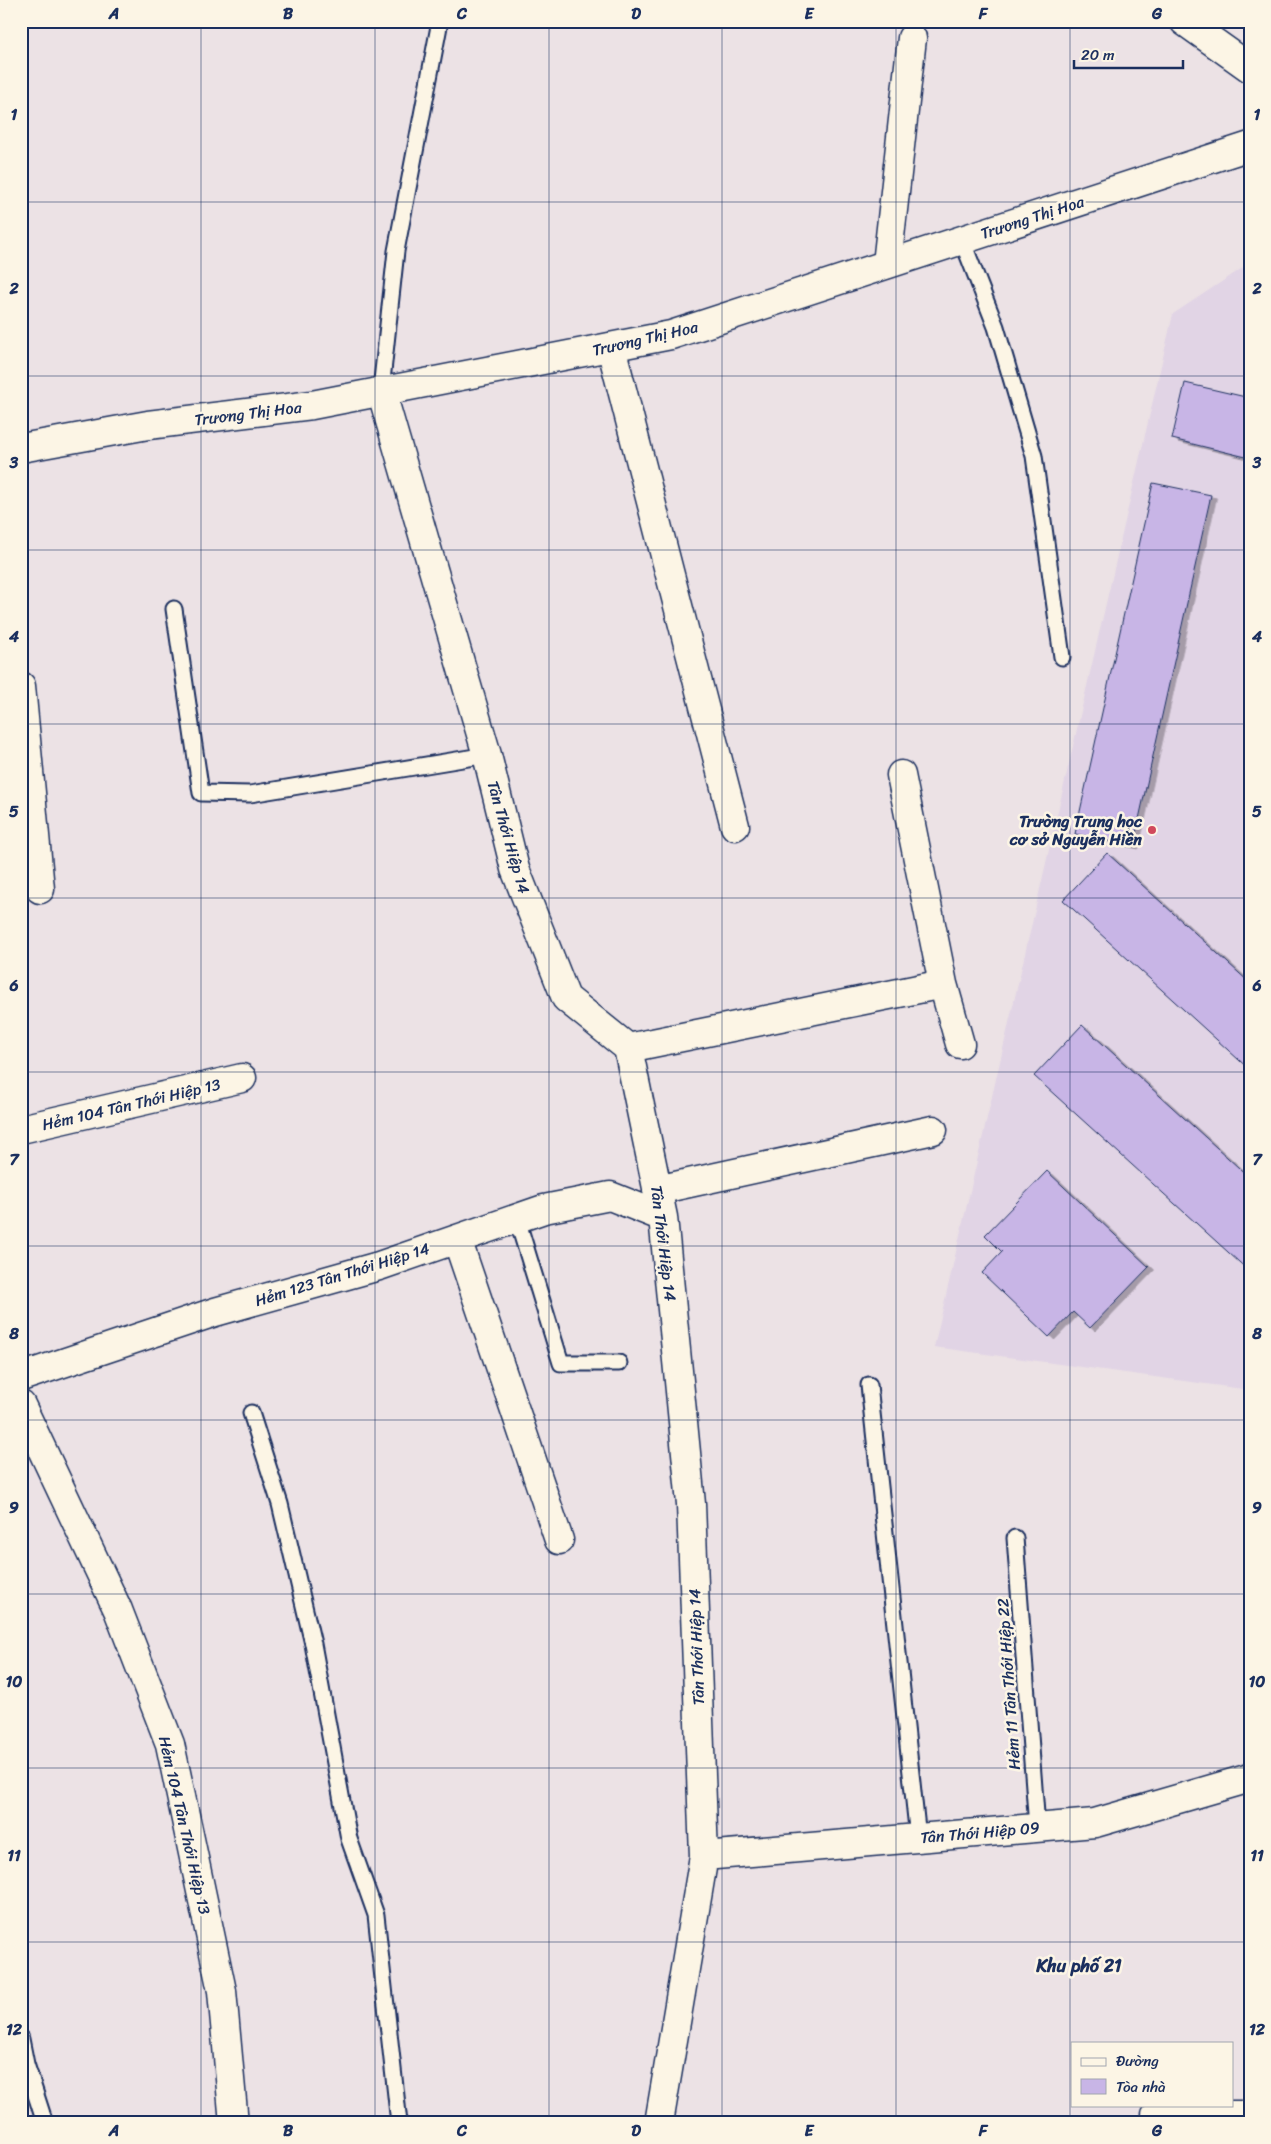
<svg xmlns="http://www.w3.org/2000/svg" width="1271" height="2144" font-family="Sriracha,sans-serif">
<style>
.built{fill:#e1d4e5}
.building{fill:#c8b5e6;stroke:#1b2f5e;filter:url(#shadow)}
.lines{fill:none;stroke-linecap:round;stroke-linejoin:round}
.service-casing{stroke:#1b2f5e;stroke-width:19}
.minor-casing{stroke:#1b2f5e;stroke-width:31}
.tertiary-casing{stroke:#1b2f5e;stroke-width:31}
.service{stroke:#fcf5e5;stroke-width:15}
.minor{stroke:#fcf5e5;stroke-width:28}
.tertiary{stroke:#fcf5e5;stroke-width:28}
.grid{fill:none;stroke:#1b2f5e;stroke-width:1;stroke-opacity:0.55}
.poi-dot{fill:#d1495b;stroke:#fcf5e5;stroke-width:2}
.labels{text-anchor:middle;stroke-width:5;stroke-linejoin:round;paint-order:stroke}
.street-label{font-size:16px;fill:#1b2f5e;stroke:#fcf5e5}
.poi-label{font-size:16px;font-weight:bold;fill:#1b2f5e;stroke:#fcf5e5;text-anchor:end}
.neighbourhood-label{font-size:18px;font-weight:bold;fill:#1b2f5e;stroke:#fcf5e5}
.neatline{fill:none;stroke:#1b2f5e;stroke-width:2}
.grid-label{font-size:16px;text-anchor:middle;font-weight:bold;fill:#1b2f5e}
</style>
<defs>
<filter id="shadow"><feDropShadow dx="5.5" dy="3" stdDeviation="0" flood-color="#0004"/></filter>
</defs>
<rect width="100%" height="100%" fill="#ece2e5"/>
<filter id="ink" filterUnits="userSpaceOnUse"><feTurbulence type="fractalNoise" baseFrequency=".02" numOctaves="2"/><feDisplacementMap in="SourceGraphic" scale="10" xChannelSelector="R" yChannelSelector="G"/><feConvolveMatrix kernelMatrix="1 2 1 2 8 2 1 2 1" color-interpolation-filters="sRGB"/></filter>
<g filter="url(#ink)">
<!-- built -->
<path class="built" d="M1250,263V1390L934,1347L1173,314Z"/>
<!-- building -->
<path class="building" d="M1185,383L1250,398V458L1172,439Z
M1153,483L1211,495L1133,846L1075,834Z
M1107,853L1250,983V1070L1063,900Z
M1082,1025L1250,1178V1272L1034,1076Z
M1047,1171L1149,1267L1090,1328L1073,1312L1049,1337L982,1273L1002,1252L985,1235Z"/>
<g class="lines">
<!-- service casing -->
<g class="service-casing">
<path id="service" d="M962,240L996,327L1034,456L1062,657
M381,390L396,251L440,21
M174,609L201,793L250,794L487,755
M517,1219L561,1363H619
M869,1385L918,1838
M251,1413L280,1504L313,1644L349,1839L376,1915L399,2123
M1015,1538L1037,1827
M21,2039L26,2064L45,2123"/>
</g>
<!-- minor casing -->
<g class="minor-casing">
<path id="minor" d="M1184,21L1250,68
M887,264L912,38
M611,347L735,826
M381,390L487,755L515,869L566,998L628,1048L663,1217L691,1504L704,1856L659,2123
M21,686L40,889
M943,984L960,1044
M628,1048L943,984L901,775
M21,1129L242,1078
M657,1190L933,1130
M457,1239L559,1540
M21,1377L215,1312L379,1266L544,1209L610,1196L663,1217
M21,1405L118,1610L170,1744L222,1991L234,2123
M704,1856L1095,1823L1250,1778
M1156,2115H1250"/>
</g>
<!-- tertiary casing -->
<g class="tertiary-casing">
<path id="tertiary" d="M21,448L148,425L312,405L671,335L1250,146"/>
</g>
<!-- service -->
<use href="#service" class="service"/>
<!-- minor -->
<use href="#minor" class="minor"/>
<!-- tertiary -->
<use href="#tertiary" class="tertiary"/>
</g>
</g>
<!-- grid -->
<path class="grid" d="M201,21V2123M375,21V2123M549,21V2123M722,21V2123M896,21V2123M1070,21V2123M21,202H1250M21,376H1250M21,550H1250M21,724H1250M21,898H1250M21,1072H1250M21,1246H1250M21,1420H1250M21,1594H1250M21,1768H1250M21,1942H1250"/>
<!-- markers -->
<circle class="poi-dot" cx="1152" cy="830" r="5"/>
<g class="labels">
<!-- street labels -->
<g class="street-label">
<text transform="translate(1032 217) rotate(-18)" y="6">Trương Thị Hoa</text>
<text transform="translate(645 338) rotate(-13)" y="6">Trương Thị Hoa</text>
<text transform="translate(248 413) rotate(-7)" y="6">Trương Thị Hoa</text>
<text transform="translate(509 837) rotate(74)" y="6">Tân Thới Hiệp 14</text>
<text transform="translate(131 1104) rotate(-13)" y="6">Hẻm 104 Tân Thới Hiệp 13</text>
<text transform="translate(664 1243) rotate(83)" y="6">Tân Thới Hiệp 14</text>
<text transform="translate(342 1274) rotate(-17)" y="6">Hẻm 123 Tân Thới Hiệp 14</text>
<text transform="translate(696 1647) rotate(-92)" y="6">Tân Thới Hiệp 14</text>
<text transform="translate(1008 1684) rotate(-94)" y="6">Hẻm 11 Tân Thới Hiệp 22</text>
<text transform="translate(185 1825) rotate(77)" y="6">Hẻm 104 Tân Thới Hiệp 13</text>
<text transform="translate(980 1832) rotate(-5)" y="6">Tân Thới Hiệp 09</text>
</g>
<!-- poi labels -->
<g class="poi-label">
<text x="1142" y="827">Trường Trung học<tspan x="1142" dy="18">cơ sở Nguyễn Hiền</tspan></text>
</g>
<!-- neighbourhood labels -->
<g class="neighbourhood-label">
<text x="1079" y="1972">Khu phố 21</text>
</g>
</g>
<!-- margin -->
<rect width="1271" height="2144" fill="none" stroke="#fcf5e5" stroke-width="55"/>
<!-- legend -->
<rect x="1071" y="2042" width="162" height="65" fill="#fcf5e5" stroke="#a2a6af"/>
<rect x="1081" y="2058" width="25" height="8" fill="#fcf5e5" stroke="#a2a6af"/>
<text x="1116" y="2066" font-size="15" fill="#1b2f5e">Đường</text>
<rect x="1081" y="2079" width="25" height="15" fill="#c8b5e6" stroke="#a2a6af"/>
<text x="1116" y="2092" font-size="15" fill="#1b2f5e">Tòa nhà</text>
<!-- scale -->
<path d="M1074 60v8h109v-8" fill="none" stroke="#1b2f5e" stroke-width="2.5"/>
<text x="1081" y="60" font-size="15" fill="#1b2f5e" stroke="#fcf5e5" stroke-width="4" paint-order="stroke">20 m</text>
<rect x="28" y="28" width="1216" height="2088" class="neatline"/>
<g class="grid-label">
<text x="114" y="19">A</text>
<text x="288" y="19">B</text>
<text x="462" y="19">C</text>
<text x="636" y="19">D</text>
<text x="809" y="19">E</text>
<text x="983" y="19">F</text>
<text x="1157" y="19">G</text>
<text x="14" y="120">1</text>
<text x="1257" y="120">1</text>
<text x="14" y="294">2</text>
<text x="1257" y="294">2</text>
<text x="14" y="468">3</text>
<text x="1257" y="468">3</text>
<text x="14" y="642">4</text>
<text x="1257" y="642">4</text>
<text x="14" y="817">5</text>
<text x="1257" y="817">5</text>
<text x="14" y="991">6</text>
<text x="1257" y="991">6</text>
<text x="14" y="1165">7</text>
<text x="1257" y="1165">7</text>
<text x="14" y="1339">8</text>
<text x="1257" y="1339">8</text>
<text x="14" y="1513">9</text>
<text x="1257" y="1513">9</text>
<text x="14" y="1687">10</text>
<text x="1257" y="1687">10</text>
<text x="14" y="1861">11</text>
<text x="1257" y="1861">11</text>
<text x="14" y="2035">12</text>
<text x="1257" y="2035">12</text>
<text x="114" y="2136">A</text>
<text x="288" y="2136">B</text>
<text x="462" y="2136">C</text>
<text x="636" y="2136">D</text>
<text x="809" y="2136">E</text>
<text x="983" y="2136">F</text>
<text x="1157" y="2136">G</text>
</g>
</svg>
